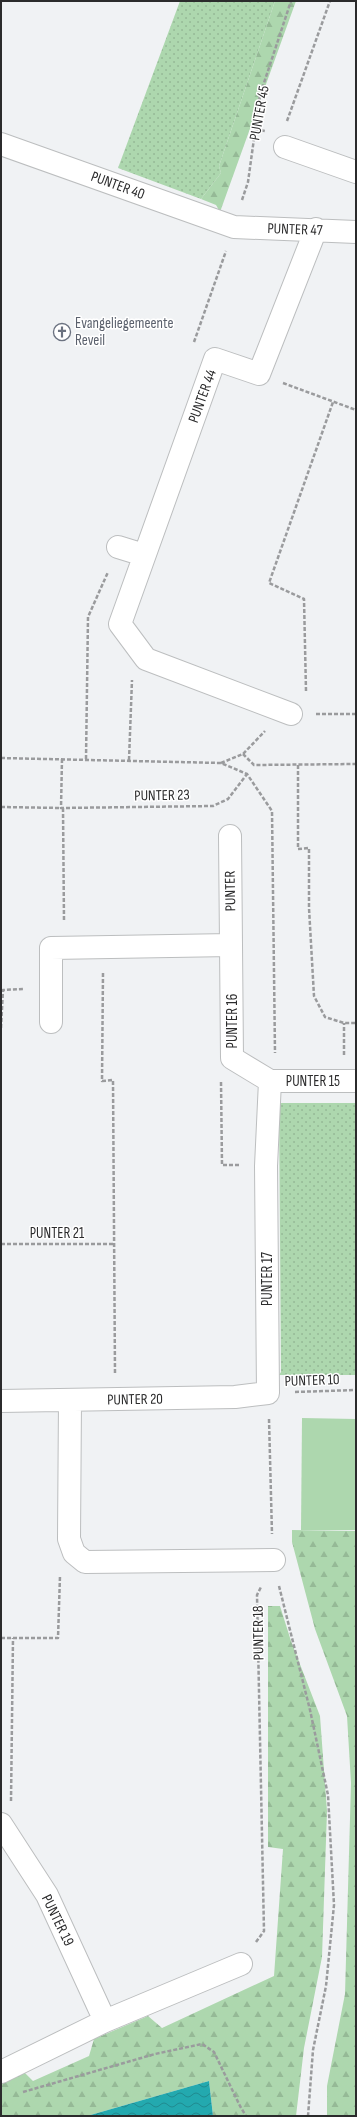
<svg xmlns="http://www.w3.org/2000/svg" width="357" height="2117" font-family="'Sofia Sans Condensed',sans-serif">
<style>
.green{fill:url(#green-dots)}
.forest{fill:url(#forest-firs)}
.pitch{fill:#add7ae}
.water{fill:url(#water-waves)}
.lines{fill:none;stroke-linecap:round;stroke-linejoin:round}
.minor-casing{stroke:#bcbebf;stroke-width:24}
.path{stroke:#9a9b9d;stroke-width:2.5;stroke-dasharray:4 2;stroke-linecap:butt}
.minor{stroke:#fff;stroke-width:22}
.labels{text-anchor:middle;stroke-width:3;stroke-linejoin:round;paint-order:stroke}
.street-label{font-size:15px;fill:#2b2b2c;stroke:#fff}
.worship-label{font-size:15px;fill:#5b616d;stroke:#fff;text-anchor:start}
</style>
<defs>
<pattern id="green-dots" width="8" height="8" patternUnits="userSpaceOnUse"><rect width="8" height="8" fill="#add7ae"/><path d="M2 2h.1M6 6h.1" fill="none" stroke="#95b996" stroke-width="1.8" stroke-linecap="round"/></pattern>
<pattern id="forest-firs" width="22" height="20" patternUnits="userSpaceOnUse"><rect width="22" height="20" fill="#add7ae"/><path d="M5 1l3.5 6h-7zM16 11l3.5 6h-7z" fill="#95b996"/></pattern>
<pattern id="water-waves" width="16" height="10" patternUnits="userSpaceOnUse"><rect width="16" height="10" fill="#23a9af"/><path d="M0 5q4-4 8 0t8 0" fill="none" stroke="#1f8a8f"/></pattern>
</defs>
<rect width="100%" height="100%" fill="#f0f2f4"/>
<!-- green -->
<path class="green" d="M180,1H275L219,166L221,173L201,199L118,168Z
M279,1103H356V1375H279L281,1372Z"/>
<!-- forest -->
<path class="forest" d="M275,1H296L220,212L216,205L201,199L221,173L219,166Z
M292,1530L356,1531V2116H327V2086L345,1994L351,1783L347,1716L315,1629L292,1542Z
M268,1606H280L291,1641L320,1716L327,1811L322,1957L304,2048L296,2116H213L209,2081L87,2116H1V2075L21,2069L33,2081L89,2056L94,2039L148,2016L162,2028L274,1976L283,1849L268,1847Z"/>
<!-- pitch -->
<path class="pitch" d="M302,1418L356,1419V1530H301Z"/>
<!-- water -->
<path class="water" d="M209,2081L213,2116H87Z"/>
<g class="lines">
<!-- minor casing -->
<g class="minor-casing">
<path id="minor" d="M1,144L234,227L356,232
M285,147L356,172
M118,547L144,555
M291,714L146,659L120,624L215,359L259,374L316,229
M230,836L231,945
M51,1022V948L231,945L232,1058L270,1081
M270,1081H356
M70,1400L69,1539L74,1553L85,1562L274,1560
M1,1401L235,1397L268,1393L266,1166L270,1081
M1,1824L47,1895L105,2021
M1,2072L105,2021L241,1964"/>
</g>
<!-- path -->
<path class="path" d="M287,121L330,1
M255,129L265,131
M242,200L248,182L260,95L291,1
M194,342L226,251
M283,383L356,410
M306,691L304,599L269,583L333,402
M316,714H356
M243,754L254,765L356,764
M1,758L221,763L247,774L272,811L275,1053
M62,759L61,808L213,806L228,799L247,774
M86,759L88,617L108,572
M129,760L132,680
M221,763L243,754L265,731
M298,765V849L309,848V908L314,996L325,1017L344,1023H356
M1,807L61,808
M63,808L64,921
M103,973L102,1081L113,1080L115,1373
M1,1028L3,990L24,989
M344,1055V1023
M221,1082L222,1165H240
M1,1244H113
M295,1392L356,1390
M269,1419L272,1534
M279,1586L310,1710L328,1795L334,1905L326,1986L313,2050L308,2116
M1,1638H58L60,1576
M11,1801L13,1638
M256,1942L264,1931L257,1595L261,1587
M23,2092L155,2054L202,2044L214,2052L240,2106L246,2116"/>
<!-- minor -->
<use href="#minor" class="minor"/>
</g>
<!-- icons -->
<defs>
<g id="church-ring" transform="scale(0.9)"><circle r="9.5" fill="#fff" stroke="#6b7280" stroke-width="1.5"/><path d="M-1.2-6h2.4v3.5h3.3v2.4h-3.3V6h-2.4V-.1h-3.3v-2.4h3.3Z" fill="#6b7280"/></g>
</defs>
<g fill-rule="evenodd">
<use href="#church-ring" x="62" y="332"/>
</g>
<g class="labels">
<!-- street labels -->
<g class="street-label">
<text transform="translate(259 113) rotate(-80)" y="5">PUNTER 45</text>
<text transform="translate(118 185) rotate(20)" y="5">PUNTER 40</text>
<text transform="translate(295 229) rotate(2)" y="5">PUNTER 47</text>
<text transform="translate(202 396) rotate(-70)" y="5">PUNTER 44</text>
<text transform="translate(162 795) rotate(-1)" y="5">PUNTER 23</text>
<text transform="translate(230 891) rotate(-91)" y="5">PUNTER</text>
<text transform="translate(232 1021) rotate(-90)" y="5">PUNTER 16</text>
<text x="313" y="1086">PUNTER 15</text>
<text x="57" y="1238">PUNTER 21</text>
<text transform="translate(267 1279) rotate(-90)" y="5">PUNTER 17</text>
<text transform="translate(312 1380) rotate(-2)" y="5">PUNTER 10</text>
<text transform="translate(135 1399) rotate(-1)" y="5">PUNTER 20</text>
<text transform="translate(258 1633) rotate(-91)" y="5">PUNTER 18</text>
<text transform="translate(58 1920) rotate(64)" y="5">PUNTER 19</text>
</g>
<!-- worship labels -->
<g class="worship-label">
<text x="75" y="328">Evangeliegemeente<tspan x="75" dy="17">Reveil</tspan></text>
</g>
</g>
<!-- border -->
<rect width="357" height="2117" fill="none" stroke="#2b2b2c" stroke-width="4"/>
</svg>
